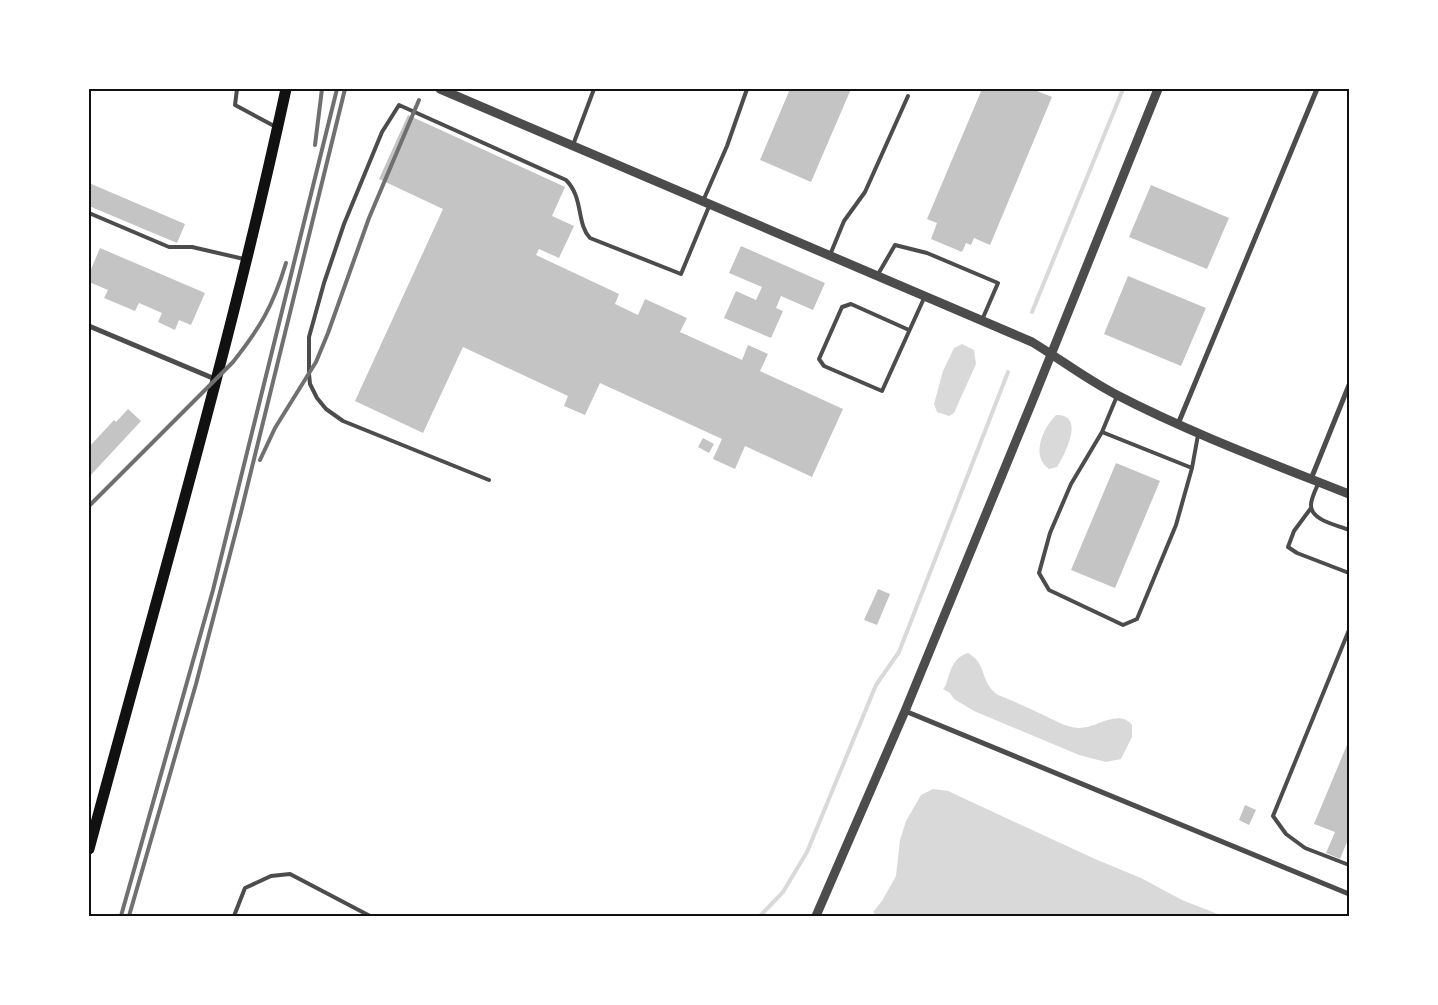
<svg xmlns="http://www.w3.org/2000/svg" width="1438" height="1005" font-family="Barlow,sans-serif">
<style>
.water{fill:#d9d9d9}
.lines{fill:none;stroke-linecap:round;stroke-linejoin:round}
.stream{stroke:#d9d9d9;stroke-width:4}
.building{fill:#c4c4c4}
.service{stroke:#4c4c4c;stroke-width:4}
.minor{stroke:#4c4c4c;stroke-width:5}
.tertiary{stroke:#4c4c4c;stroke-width:9}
.primary{stroke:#111;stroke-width:11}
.rail{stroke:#707070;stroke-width:4}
.neatline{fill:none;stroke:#111;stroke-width:2}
</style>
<rect width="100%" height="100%" fill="#fff"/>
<!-- water -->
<path class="water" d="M962,344L974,350L976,364L954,413L949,416L937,412L934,404L943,371L954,348Z
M1056,415C1086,414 1065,454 1057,467L1049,469C1030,456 1043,428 1056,415Z
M968,653C988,664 979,682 998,695C1013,701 1027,707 1041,714C1053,719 1064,727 1078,728C1096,729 1118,708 1132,725V737L1121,759L1106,762L1079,755L974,711L954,699L950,693L943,689C947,685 946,683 948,678C951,667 956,656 968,653Z
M933,789L948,791L1095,859L1141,878L1182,900L1223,916H877L873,912L882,901L896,876L900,840L906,821L921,795Z"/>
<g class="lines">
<!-- stream -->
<path class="stream" d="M1032,312L1123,89
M760,916L783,892L807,852L876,685L899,652L1008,372"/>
</g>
<!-- building -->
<path class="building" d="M790,89H851L811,182L760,160Z
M982,89H1032L1052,97L990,245L974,238L971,245L966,243L962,252L931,239L937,223L927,219Z
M408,115L565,187L552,216L574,226L559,258L539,249L536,255L619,294L615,304L638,315L645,299L687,318L680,332L742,360L748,345L768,354L760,371L843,409L812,477L745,446L735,469L713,459L722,439L600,383L585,415L564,406L568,396L463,347L423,433L355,401L443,209L379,179Z
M89,183L185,224L177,243L89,206Z
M1151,185L1229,218L1207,269L1129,237Z
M741,246L825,283L813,310L781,296L776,308L783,311L771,338L724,318L736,291L756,300L762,287L729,273Z
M100,248L205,293L191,325L179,320L175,330L158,322L162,313L139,303L135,311L104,298L108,290L89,282V274Z
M1128,276L1206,308L1181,366L1104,334Z
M128,409L141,421L89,477V447L114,420L116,422Z
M703,438L714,444L709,453L698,447Z
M1116,463L1160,481L1115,588L1071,570Z
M878,589L890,594L877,625L864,620Z
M1349,740V837L1340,859L1326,853L1335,832L1314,824Z
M1245,805L1256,810L1249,825L1239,820Z"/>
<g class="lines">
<!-- service -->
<path class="service" d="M237,89L235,105L276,127
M573,145L594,89
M703,201L727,146L747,89
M89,213L169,247H192L244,259
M830,255L844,221L865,192L908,96
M877,276L895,245L927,253L998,283L982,320
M909,330L851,304L842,307L819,359L824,366L882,391L925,296
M1117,396L1102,432L1071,484L1050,533L1039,573L1049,590L1123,625L1137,619L1176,525L1192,468L1198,435
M1102,432L1192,468
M489,480L343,421L326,409L317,398L310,384L309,374V337L324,283L344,224L382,132L399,105L566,180C584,198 576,223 590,238L681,274L710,204
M1319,482C1316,489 1311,498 1311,505C1311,521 1338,525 1349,530
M1311,508L1294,531L1288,547L1297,553L1349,573
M1349,630L1273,816L1286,834L1305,848L1349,865
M234,916L245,888L271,876L290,874L370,916"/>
<!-- minor -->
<path class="minor" d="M89,326L215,379
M1178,424L1317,89
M1311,479L1349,385
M905,711L1349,894"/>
<!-- tertiary -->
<path class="tertiary" d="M440,89L1032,342C1060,359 1086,379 1115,394C1190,433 1271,463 1349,494
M816,916L905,711L1032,402L1158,89"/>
<!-- primary -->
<path class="primary" d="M89,849C157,596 231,344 286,89"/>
<!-- rail -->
<path class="rail" d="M315,145L322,89
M260,460L275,428L316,362L328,333L369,218L419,100
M89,506L233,362C260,328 273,306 286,263
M121,916L213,590L337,89
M129,916L196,684L241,512L345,89"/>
</g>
<!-- border -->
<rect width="1438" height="1005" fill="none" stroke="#ffffff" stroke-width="180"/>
<rect x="90" y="90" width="1258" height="825" class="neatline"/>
</svg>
